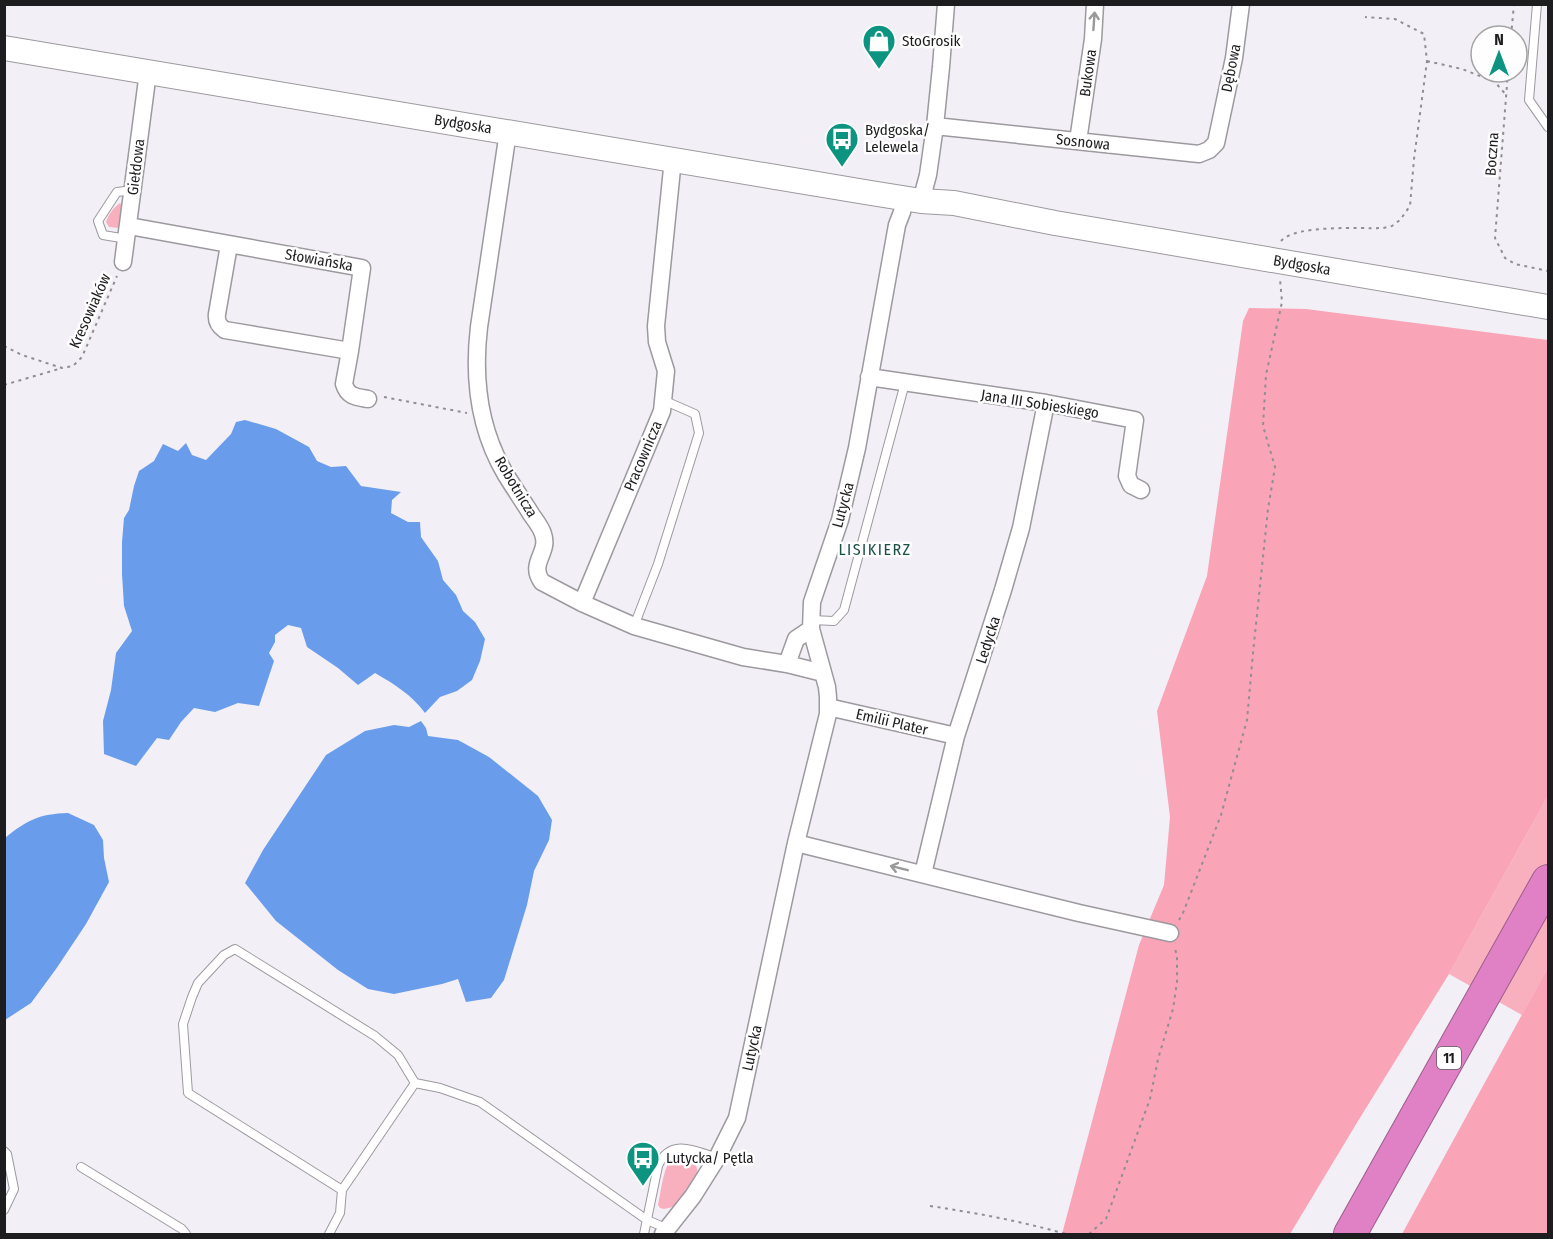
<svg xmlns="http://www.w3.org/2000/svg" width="1553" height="1239" font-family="'Fira Sans Condensed',sans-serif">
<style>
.green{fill:#f8afbe}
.forest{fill:#faa4b7}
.water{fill:#699dec}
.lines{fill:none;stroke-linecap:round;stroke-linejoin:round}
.lane-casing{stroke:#9c999f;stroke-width:10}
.street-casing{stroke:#9c999f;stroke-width:19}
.secondary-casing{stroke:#9c999f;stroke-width:26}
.highway-casing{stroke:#9b5e8a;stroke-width:34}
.path{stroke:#908e93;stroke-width:2;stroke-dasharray:3 4.5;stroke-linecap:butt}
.lane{stroke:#fff;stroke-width:8}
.street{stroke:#fff;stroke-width:16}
.secondary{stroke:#fff;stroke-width:24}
.highway{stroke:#df81c4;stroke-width:32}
.oneway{stroke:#99999a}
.labels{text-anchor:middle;stroke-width:5;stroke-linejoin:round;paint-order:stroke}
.shield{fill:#fefefe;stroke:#606061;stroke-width:1.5}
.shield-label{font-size:14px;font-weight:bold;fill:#1d1c1e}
.poi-label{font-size:15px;fill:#1d1c1e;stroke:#fefefe;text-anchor:start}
.street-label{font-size:15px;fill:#1d1c1e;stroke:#fefefe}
.neighbourhood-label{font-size:16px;letter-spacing:1.5px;fill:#1a5146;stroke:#fefefe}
</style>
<rect width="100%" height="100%" fill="#f3eff6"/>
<!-- green -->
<path class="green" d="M120,203L124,208L123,224L118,228L109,227L106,222C109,214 113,208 120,203Z
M1548,796V967L1522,1015L1449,974Z
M686,1156C711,1170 688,1190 677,1206L664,1209L660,1208L658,1205C661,1193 663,1168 671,1160C675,1156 681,1157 686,1156Z"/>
<!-- forest -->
<path class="forest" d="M1249,308L1306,309L1548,340V796L1449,974L1358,1121L1290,1234H1062L1139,945L1164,885L1170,817L1157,711L1207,576L1243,321Z
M1548,967V1234H1402Z"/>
<!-- water -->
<path class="water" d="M245,420L276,429L309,447L317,461L331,467L346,466L361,486L401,492L392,500L391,513L408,522H420L421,537L438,561L443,580L456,595L463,611L475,622L485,639L480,661L472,680L457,691L440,697L425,713C412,695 394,684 375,673L358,685L338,668L307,647L301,628L288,625L275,635V642L269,653L274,661L259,706L238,703L215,712L194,708L181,722L169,740L157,738L136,766L104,754L103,721L111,690L116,653L132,631L124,606L122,574V542L124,518L129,510L134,486L139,471L154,461L163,444L178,451L186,443L192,455L206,460L231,434L236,422Z
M421,721L426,728L428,736L458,740L489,757L538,796L552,820L549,840L534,871L527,905L504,980L491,998L466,1002L458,979L442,984L394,994L368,989L338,970L276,921L245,883L263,850L326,755L365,731L394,725L409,727Z
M68,813L94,825L103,840L104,858L109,882L86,924L56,969L31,1003L5,1020V838C27,820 39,814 68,813Z"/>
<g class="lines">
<!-- lane casing -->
<g class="lane-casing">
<path id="lane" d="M1537,4L1529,100L1548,127
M127,239L103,235L98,221L117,192L133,190
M811,620L834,621L844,610L905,383
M634,626L658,564L699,433L695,414L663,400
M415,1083L398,1055L375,1036L235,949L224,955L198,983L192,997L183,1024L188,1093L342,1190L415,1083L440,1088L480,1102L647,1220L668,1229
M4,1151L7,1154L14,1189L4,1210
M81,1167L182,1229L186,1234
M329,1234L340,1213L342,1190
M644,1234L658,1166C670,1137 696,1151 717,1158"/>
</g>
<!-- street casing -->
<g class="street-casing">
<path id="street" d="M935,126L1199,154L1209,150L1216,143L1234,58L1241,4
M508,132L479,327C473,378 479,430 506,475C514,488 523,501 531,514C535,520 541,527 543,534C550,553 528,563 542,582L582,603L634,626L743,657L787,664L823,673
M1078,141L1093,39L1095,4
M921,201L928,175L935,126L941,67L946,4
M129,226L362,268L350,351L225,330C219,326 216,322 217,314L229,245
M123,262L148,72
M350,351L344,384C348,397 356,397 368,399
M869,377L1046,403L1135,420L1127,476L1131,485L1141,490
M582,603L662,411L666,371L657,342L656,326L673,159
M787,664L796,639L811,629
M828,707L956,736
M796,843L1079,913L1170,933
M923,874L956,736L1003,590L1021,528L1046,403
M663,1234L693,1196L717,1158L737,1118L796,843L828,714V697L827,687L811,629L812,602L840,520L857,448L897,225L902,212L905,198"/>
</g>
<!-- secondary casing -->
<g class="secondary-casing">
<path id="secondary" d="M4,48L871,193L921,201L954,203L1055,223L1548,307"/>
</g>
<!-- highway casing -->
<g class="highway-casing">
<path id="highway" d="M1350,1234L1548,881"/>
</g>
<!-- path -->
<path class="path" d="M1511,36L1514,4
M1427,61L1462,69L1495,82L1507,96
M1508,72L1495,238L1505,258L1515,264L1548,271
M1281,241C1296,224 1360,229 1383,228L1392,226L1400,220L1410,206L1414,159L1427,61L1424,34L1395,19L1365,17
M4,346L22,355L62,368L73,366L82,357L117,276
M4,385L62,368
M384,397L467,413
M1179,920L1183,913L1221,815L1247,720L1253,653L1268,509L1275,467L1263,426L1266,375L1282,302L1280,279
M930,1206C977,1213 1020,1221 1066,1234
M1089,1234L1106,1219L1150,1099L1158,1059L1173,1009L1177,982V955L1174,946"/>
<!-- lane -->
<use href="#lane" class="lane"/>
<!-- street -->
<use href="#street" class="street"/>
<!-- secondary -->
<use href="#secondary" class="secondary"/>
<!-- highway -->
<use href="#highway" class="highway"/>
</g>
<!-- one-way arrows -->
<defs><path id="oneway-shaft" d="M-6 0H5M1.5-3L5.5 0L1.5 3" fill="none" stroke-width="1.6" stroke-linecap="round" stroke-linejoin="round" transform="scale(1.5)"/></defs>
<g class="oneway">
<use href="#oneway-shaft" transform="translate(1094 21) rotate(-86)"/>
<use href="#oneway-shaft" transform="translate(899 868) rotate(-166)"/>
</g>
<!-- icons -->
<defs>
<g id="shop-pin" transform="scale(1.725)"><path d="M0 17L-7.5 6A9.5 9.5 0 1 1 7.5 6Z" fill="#0c9480" stroke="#fefefe"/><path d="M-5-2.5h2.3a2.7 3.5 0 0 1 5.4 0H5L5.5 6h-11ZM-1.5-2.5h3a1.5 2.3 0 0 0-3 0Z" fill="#fff"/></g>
<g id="bus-pin" transform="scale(1.725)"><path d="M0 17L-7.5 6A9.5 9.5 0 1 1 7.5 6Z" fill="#0c9480" stroke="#fefefe"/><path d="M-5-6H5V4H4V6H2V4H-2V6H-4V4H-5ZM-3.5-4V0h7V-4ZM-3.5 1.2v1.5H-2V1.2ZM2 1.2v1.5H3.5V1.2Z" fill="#fff"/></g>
</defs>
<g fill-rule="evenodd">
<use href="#shop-pin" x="879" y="41"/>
<use href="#bus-pin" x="842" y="139"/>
<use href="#bus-pin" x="643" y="1158"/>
</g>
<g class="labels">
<!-- shield labels -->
<rect class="shield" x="1437" y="1047" width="24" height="22" rx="4.5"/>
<g class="shield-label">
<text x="1449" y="1063">11</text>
</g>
<!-- poi labels -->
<g class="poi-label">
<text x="902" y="46">StoGrosik</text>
<text x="865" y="135">Bydgoska/<tspan x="865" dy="17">Lelewela</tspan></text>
<text x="666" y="1163">Lutycka/ Pętla</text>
</g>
<!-- street labels -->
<g class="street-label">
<text transform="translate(1231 68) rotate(-79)" y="5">Dębowa</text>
<text transform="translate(1088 73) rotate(-82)" y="5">Bukowa</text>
<text transform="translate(463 124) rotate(9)" y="5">Bydgoska</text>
<text transform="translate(1083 142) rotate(6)" y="5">Sosnowa</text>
<text transform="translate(1492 154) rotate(-86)" y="5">Boczna</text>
<text transform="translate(136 167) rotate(-83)" y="5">Giełdowa</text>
<text transform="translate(319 260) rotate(10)" y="5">Słowiańska</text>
<text transform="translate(1302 265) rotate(10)" y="5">Bydgoska</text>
<text transform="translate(90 311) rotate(-66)" y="5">Kresowiaków</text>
<text transform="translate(1040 404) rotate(9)" y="5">Jana III Sobieskiego</text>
<text transform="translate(643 456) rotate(-67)" y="5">Pracownicza</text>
<text transform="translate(516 487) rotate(59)" y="5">Robotnicza</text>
<text transform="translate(843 505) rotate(-75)" y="5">Lutycka</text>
<text transform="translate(988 640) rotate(-72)" y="5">Ledycka</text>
<text transform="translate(892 722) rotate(13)" y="5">Emilii Plater</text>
<text transform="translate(752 1048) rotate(-78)" y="5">Lutycka</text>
</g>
<!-- neighbourhood labels -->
<g class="neighbourhood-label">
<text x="875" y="555">LISIKIERZ</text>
</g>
</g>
<!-- border -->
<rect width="1553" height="1239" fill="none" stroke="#1d1c1e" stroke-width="12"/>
<!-- north arrow -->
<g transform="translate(1499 54)"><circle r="28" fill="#fefefe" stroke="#a4a4a4" stroke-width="1.5"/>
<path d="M0-4.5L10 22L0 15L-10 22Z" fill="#0c9480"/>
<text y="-9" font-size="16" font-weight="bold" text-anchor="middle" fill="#1d1c1e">N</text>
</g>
</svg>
